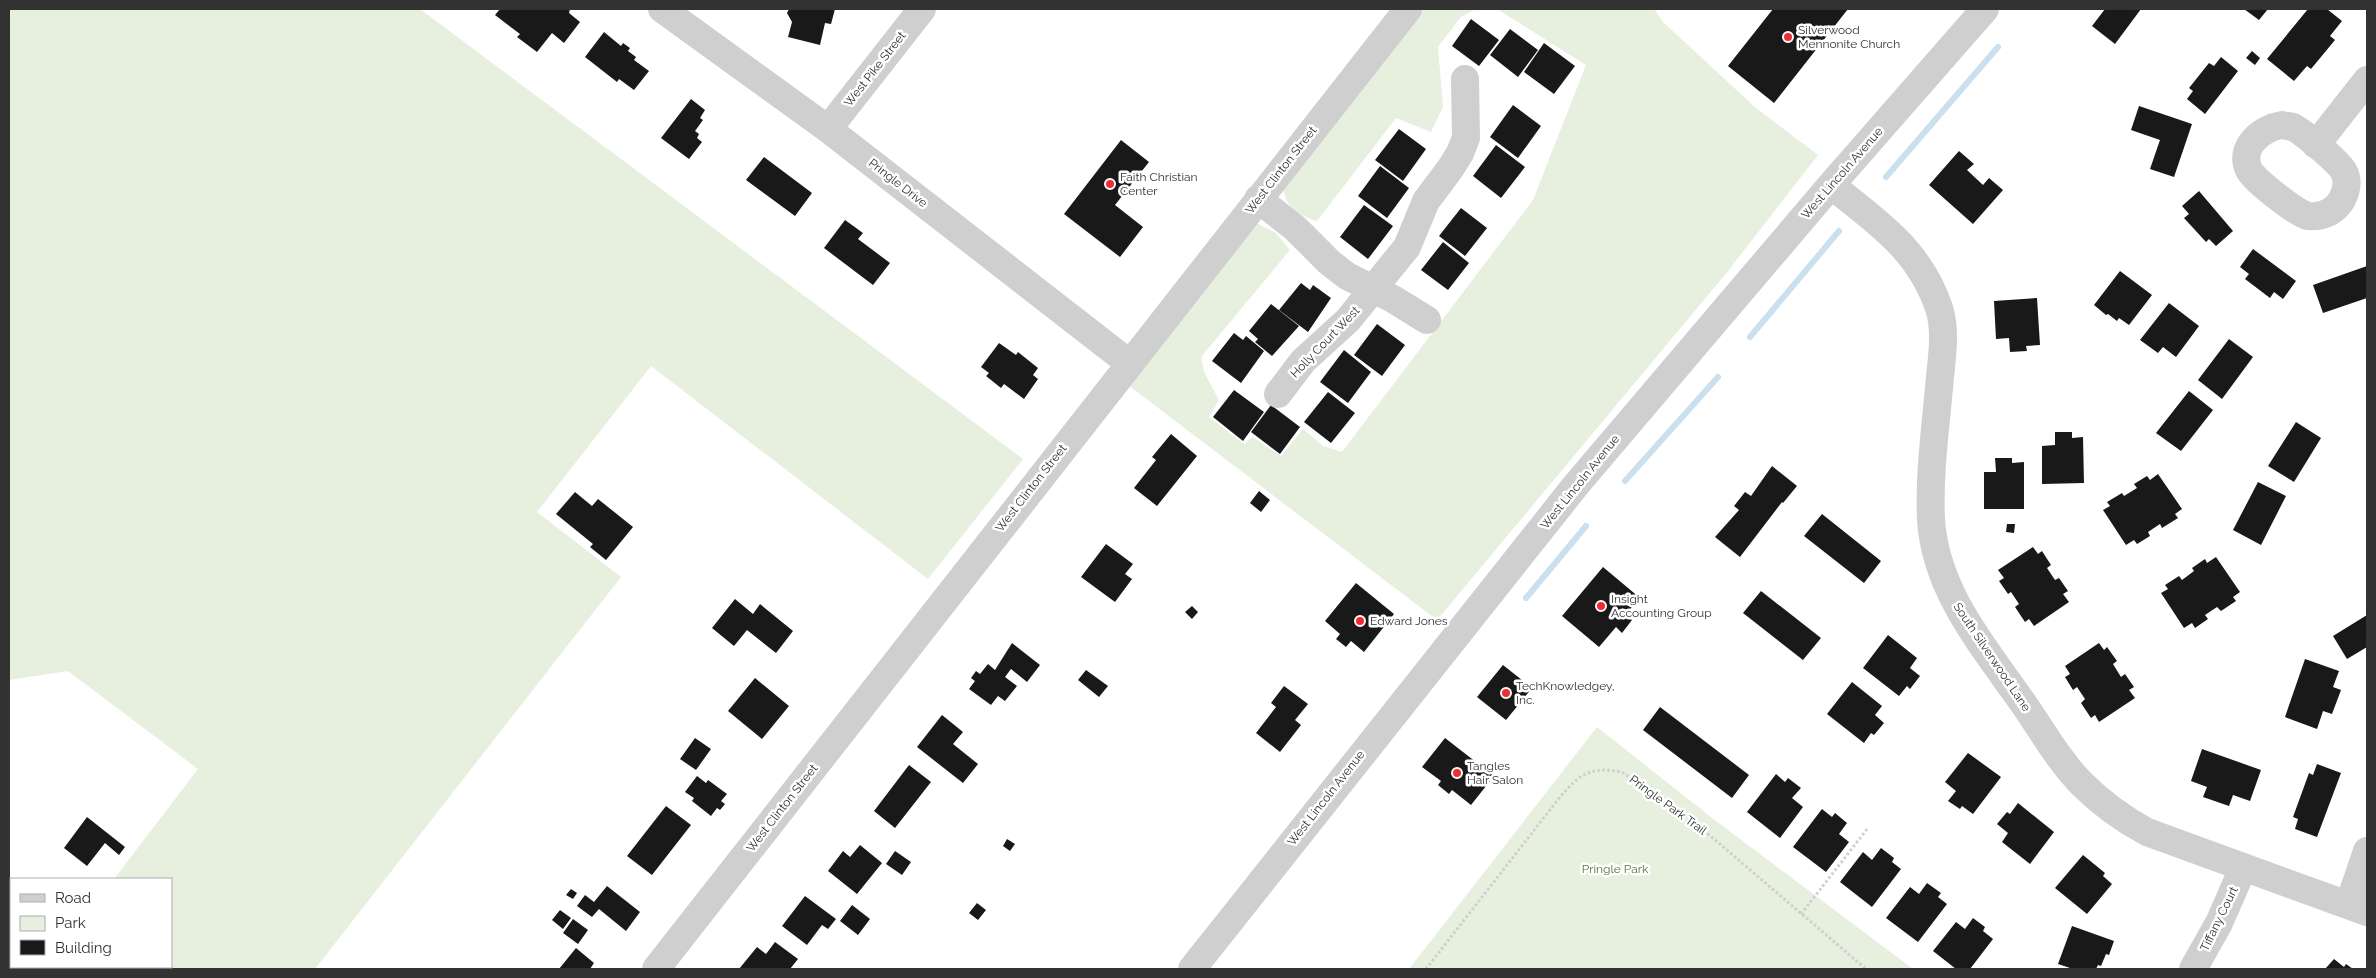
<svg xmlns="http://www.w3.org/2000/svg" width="2376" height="978" font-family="Raleway,sans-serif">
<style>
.green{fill:#e7efdf}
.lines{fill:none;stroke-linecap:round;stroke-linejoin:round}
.stream{stroke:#cbe0ef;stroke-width:6}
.building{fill:#191919}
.path{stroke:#cfcfcf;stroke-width:3;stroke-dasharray:2.5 2.5;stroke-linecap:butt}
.minor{stroke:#cfcfcf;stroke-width:28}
.poi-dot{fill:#f12b35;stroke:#fff;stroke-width:2}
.labels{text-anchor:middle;stroke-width:5;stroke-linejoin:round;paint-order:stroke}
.poi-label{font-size:12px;fill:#323232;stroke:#fff;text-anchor:start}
.street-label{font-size:12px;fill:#323232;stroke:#fff}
.park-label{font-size:12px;fill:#53723b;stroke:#fff}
</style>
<rect width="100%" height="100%" fill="#fff"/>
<!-- green -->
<path class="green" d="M9,9H420L1023,459L928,579L651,366L537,512L621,577L315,969H45L46,967H171V879H114L198,769L68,671L9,680Z
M1421,9H1476L1461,17L1438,47L1443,107L1431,132L1396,118L1317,221C1298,215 1282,205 1284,184Z
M1497,9H1654L1663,22L1756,108L1818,155L1728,271L1437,620L1128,385L1254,222L1276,233L1290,250L1201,357L1204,372L1219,400L1209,417L1244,444L1253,437L1281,456L1303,429L1323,446L1342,452L1533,200L1586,65Z
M1597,727L1716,821L1913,969H1409Z"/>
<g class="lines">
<!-- stream -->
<path class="stream" d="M1886,177L1998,47
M1750,337L1839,231
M1625,481L1718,377
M1526,598L1586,526"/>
</g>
<!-- building -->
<path class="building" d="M500,9H570L569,13L580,22L564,43L552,33L537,52L517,37L520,34L495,15Z
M789,9H835L831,24L825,23L820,45L788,37L792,22L787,13Z
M1773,9H1848L1774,103L1728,66Z
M2105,9H2141L2115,44L2092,26Z
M2244,9H2268L2259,20Z
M2308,9H2327L2342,21L2330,36L2335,40L2311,69L2307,66L2294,81L2267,59Z
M1471,19L1499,40L1479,66L1452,46Z
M1510,29L1538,50L1518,77L1490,55Z
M604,32L621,46L623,43L630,48L628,51L636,57L634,60L649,71L634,90L619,79L617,82L585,57Z
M1544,43L1575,66L1554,94L1524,72Z
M2252,51L2260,58L2255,65L2246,58Z
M2221,57L2238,71L2205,114L2187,99L2193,91L2189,88L2209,63L2214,66Z
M691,99L705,110L700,118L703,120L695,131L699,134L697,138L702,142L689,159L661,138Z
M1513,105L1541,126L1518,158L1490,137Z
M2139,106L2192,124L2174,177L2150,169L2160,140L2131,130Z
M1399,129L1426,149L1403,181L1375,160Z
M1121,140L1149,162L1115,205L1143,227L1120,257L1064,214Z
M1496,145L1525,167L1501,198L1473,176Z
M1959,151L1974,164L1967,170L1983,185L1989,178L2003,190L1973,224L1929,185Z
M764,157L812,193L795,216L746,180Z
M1380,166L1409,188L1387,218L1358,196Z
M2199,191L2233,231L2216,246L2209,239L2206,242L2184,218L2189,214L2182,206Z
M1364,205L1393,226L1368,259L1340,237Z
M1461,208L1487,228L1465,256L1439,236Z
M845,220L863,233L858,239L890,263L873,285L824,248Z
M1443,242L1469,263L1448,290L1421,270Z
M2253,249L2296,281L2283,299L2274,292L2270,298L2245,279L2249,274L2240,267Z
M2367,266V298L2323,313L2313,285Z
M2120,271L2152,295L2129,325L2119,318L2117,321L2108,314L2106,315L2094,305Z
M1301,283L1310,290L1313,285L1331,298L1308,332L1279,310Z
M2037,298L2040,345L2026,346L2027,351L2010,352L2009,338L1996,339L1994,301Z
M2169,303L2199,326L2176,357L2163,347L2158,353L2140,340Z
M1271,304L1299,326L1272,356L1255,342L1258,339L1249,331Z
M1377,324L1405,345L1382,376L1354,355Z
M1234,333L1243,340L1246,336L1264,351L1241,383L1212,361Z
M2229,339L2253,357L2222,399L2198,380Z
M999,343L1016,355L1018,352L1038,368L1033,375L1038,379L1024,399L1004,384L1001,388L986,376L989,373L981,367Z
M1344,350L1371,372L1348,403L1320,382Z
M1234,390L1264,412L1243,441L1213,417Z
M2189,391L2213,410L2181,451L2156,433Z
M1328,392L1355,413L1331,443L1304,422Z
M1271,405L1300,427L1280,454L1251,432Z
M2296,422L2321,438L2294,482L2268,466Z
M2055,432H2072V438L2083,437L2084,483L2042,484V446L2055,445Z
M1171,434L1197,456L1157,506L1134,488L1156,460L1152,457Z
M1995,458H2012V463L2024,462V509H1984V472H1996Z
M1772,466L1797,486L1783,503L1782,502L1740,557L1715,537L1739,510L1734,506L1745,492L1751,496Z
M2158,474L2182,509L2175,514L2178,518L2162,528L2160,524L2148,532L2150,536L2137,544L2134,540L2126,545L2103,510L2110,506L2107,502L2122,493L2124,496L2137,488L2134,484L2147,476L2150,480Z
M2258,482L2286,496L2261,545L2233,530Z
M1259,491L1270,500L1261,512L1250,503Z
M575,492L592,506L598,499L633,527L606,560L590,547L593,544L556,514Z
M1822,514L1881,561L1864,583L1804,536Z
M2007,524H2015L2014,533L2006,532Z
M1106,544L1133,564L1125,574L1132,579L1115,602L1081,577Z
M2033,547L2038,554L2042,551L2051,565L2047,568L2055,580L2059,578L2068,591L2063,594L2069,602L2034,626L2029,619L2025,622L2015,607L2019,604L2011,592L2008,594L1999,581L2004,578L1998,570Z
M2216,557L2240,592L2233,597L2236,601L2221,611L2217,607L2205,615L2208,619L2195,628L2192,623L2184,628L2161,593L2168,589L2165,585L2179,576L2182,580L2194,571L2192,568L2205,559L2207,563Z
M1603,567L1640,598L1625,615L1632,620L1622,633L1616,627L1599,647L1562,616Z
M1356,583L1394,614L1364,652L1351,641L1346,647L1336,639L1340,634L1325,621Z
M1761,591L1821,638L1803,660L1743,613Z
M735,599L753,614L760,604L793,631L776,653L747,630L734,646L712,628Z
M1192,606L1198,612L1192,619L1185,612Z
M2367,615V647L2347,659L2333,636Z
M1888,635L1917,658L1910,668L1920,676L1910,689L1907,686L1899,696L1863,668Z
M1012,643L1040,665L1027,682L1011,669L1005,677L1017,686L1005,701L998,696L991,705L969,689L975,681L971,678L976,671L980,674L988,664L995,670Z
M2099,643L2104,650L2107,647L2117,661L2113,664L2121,677L2125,674L2134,687L2129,690L2135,698L2099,722L2095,715L2091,718L2081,703L2085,699L2077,687L2073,690L2065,677L2070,674L2065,666Z
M2305,659L2339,671L2333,687L2341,690L2332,714L2323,711L2317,729L2285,717Z
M1503,665L1532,688L1506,720L1477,697Z
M1086,670L1108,686L1099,697L1078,680Z
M755,678L789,706L762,739L728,711Z
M1852,682L1882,706L1875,715L1884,723L1874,735L1871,733L1864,743L1827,714Z
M1284,686L1308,704L1295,720L1301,725L1280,752L1256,733L1276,707L1271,703Z
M1660,707L1749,775L1732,798L1643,730Z
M942,715L963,732L953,744L978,764L963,783L917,747Z
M695,738L711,749L696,770L680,759Z
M1445,738L1494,776L1471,805L1452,790L1449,794L1438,785L1441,781L1422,767Z
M2202,749L2261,770L2250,801L2233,795L2229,806L2203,797L2207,787L2191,781Z
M1968,753L2001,777L1973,814L1962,806L1960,809L1948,801L1956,791L1945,782Z
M2317,764L2341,773L2317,837L2295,829L2298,819L2293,817L2309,773L2313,775Z
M909,765L931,782L895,828L874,811Z
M1776,774L1785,782L1788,778L1801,788L1792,798L1803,807L1780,838L1747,812Z
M697,776L706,783L708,780L727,794L721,801L725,804L720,810L717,808L711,816L692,801L694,798L685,792Z
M2018,803L2054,832L2030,864L2002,842L2008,833L1997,824L2007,812L2010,814Z
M666,806L691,825L652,875L627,856Z
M1822,809L1832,817L1835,813L1847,823L1839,834L1849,842L1826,872L1793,847Z
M87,817L125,847L119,855L105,843L87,866L64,848Z
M1007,839L1015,844L1010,851L1003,846Z
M860,845L882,863L857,894L828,871L843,851L850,857Z
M1881,848L1894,858L1892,862L1901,869L1872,907L1840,882L1863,852L1872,860Z
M895,851L911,862L902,875L886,864Z
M2083,855L2105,873L2103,876L2112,884L2087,914L2055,888Z
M1927,883L1941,893L1938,897L1947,904L1918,942L1886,918L1910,887L1919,894Z
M607,886L640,912L626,931L599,909L592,917L577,906L585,895L594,902Z
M571,889L577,893L573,899L566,895Z
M805,896L836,919L828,929L822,925L807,945L782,926Z
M977,903L986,910L978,920L969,913Z
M852,905L870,919L858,935L840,921Z
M560,910L571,918L563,929L552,920Z
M1973,918L1985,927L1983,931L1993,939L1970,969H1956L1933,951L1956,922L1965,929Z
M573,919L588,930L578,944L563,933Z
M9,925L11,927V965L9,968Z
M2072,926L2114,941L2109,955L2106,954L2101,966L2098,965L2096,969H2073L2058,964Z
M775,942L798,959L790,969H739L757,947L766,954Z
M576,948L594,963L590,969H559Z
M2334,959L2344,967L2346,964L2353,969H2325Z"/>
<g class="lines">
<!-- path -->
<path class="path" d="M1801,914L1868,828
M1426,969L1560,797C1580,774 1590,766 1622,772L1700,827L1866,969"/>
<!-- minor -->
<path class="minor" d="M662,9L828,129L1129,363
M2282,125C2285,126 2290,126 2293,127C2303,132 2340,163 2344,172C2349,181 2346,193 2341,201C2335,210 2327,215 2316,216C2312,216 2308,217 2305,215C2293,210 2255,181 2249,170C2238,147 2262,128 2282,125Z
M828,129L922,9
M2316,145L2367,80
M1831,185C1877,222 1919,249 1939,308C1947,333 1941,362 1939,388C1935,432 1929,476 1931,519C1935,591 1984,647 2023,703C2042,730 2059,761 2082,784C2102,804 2123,819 2147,832L2367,912
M1258,199L1295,228L1329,262L1347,276L1393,299L1427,320
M1278,394L1303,361L1348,320L1407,247L1426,201L1450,169L1460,153L1466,138L1465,79
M2349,904L2367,851
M656,969L1408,9
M1192,969L1576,485L1831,185L1985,9
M2193,969L2219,923L2243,868"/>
</g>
<!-- markers -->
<g class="poi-dot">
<circle cx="1788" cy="37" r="5"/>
<circle cx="1110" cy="184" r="5"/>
<circle cx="1601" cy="606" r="5"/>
<circle cx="1360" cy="621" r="5"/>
<circle cx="1506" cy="693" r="5"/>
<circle cx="1457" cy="773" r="5"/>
</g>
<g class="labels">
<!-- poi labels -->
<g class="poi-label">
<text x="1798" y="34">Silverwood<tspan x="1798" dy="14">Mennonite Church</tspan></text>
<text x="1120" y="181">Faith Christian<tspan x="1120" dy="14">Center</tspan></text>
<text x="1611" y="603">Insight<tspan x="1611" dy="14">Accounting Group</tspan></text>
<text x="1370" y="625">Edward Jones</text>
<text x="1516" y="690">TechKnowledgey,<tspan x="1516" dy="14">Inc.</tspan></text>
<text x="1467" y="770">Tangles<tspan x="1467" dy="14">Hair Salon</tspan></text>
</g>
<!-- street labels -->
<g class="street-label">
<text transform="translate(875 69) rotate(-52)" y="4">West Pike Street</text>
<text transform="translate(1281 170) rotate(-52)" y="4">West Clinton Street</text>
<text transform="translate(1842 173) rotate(-49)" y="4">West Lincoln Avenue</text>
<text transform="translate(898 183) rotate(38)" y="4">Pringle Drive</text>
<text transform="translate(1325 342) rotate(-46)" y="4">Holly Court West</text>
<text transform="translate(1580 482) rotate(-51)" y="4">West Lincoln Avenue</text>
<text transform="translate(1031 488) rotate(-52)" y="4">West Clinton Street</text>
<text transform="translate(1992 657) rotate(56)" y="4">South Silverwood Lane</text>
<text transform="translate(1326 798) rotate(-52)" y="4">West Lincoln Avenue</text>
<text transform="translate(1668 805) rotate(36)" y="4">Pringle Park Trail</text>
<text transform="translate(782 808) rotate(-52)" y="4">West Clinton Street</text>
<text transform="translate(2219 919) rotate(-64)" y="4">Tiffany Court</text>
</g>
<!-- park labels -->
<g class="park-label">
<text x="1615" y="873">Pringle Park</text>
</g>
</g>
<!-- border -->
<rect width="2376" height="978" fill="none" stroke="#323232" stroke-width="20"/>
<!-- legend -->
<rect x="10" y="878" width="162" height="90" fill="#ffffff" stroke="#adadad"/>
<rect x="20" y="894" width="25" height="8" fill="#cfcfcf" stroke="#adadad"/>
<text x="55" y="903" font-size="15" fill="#323232">Road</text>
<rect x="20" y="916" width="25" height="15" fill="#e7efdf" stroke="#adadad"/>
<text x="55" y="928" font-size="15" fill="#323232">Park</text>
<rect x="20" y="940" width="25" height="15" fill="#191919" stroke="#adadad"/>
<text x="55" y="953" font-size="15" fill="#323232">Building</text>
</svg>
